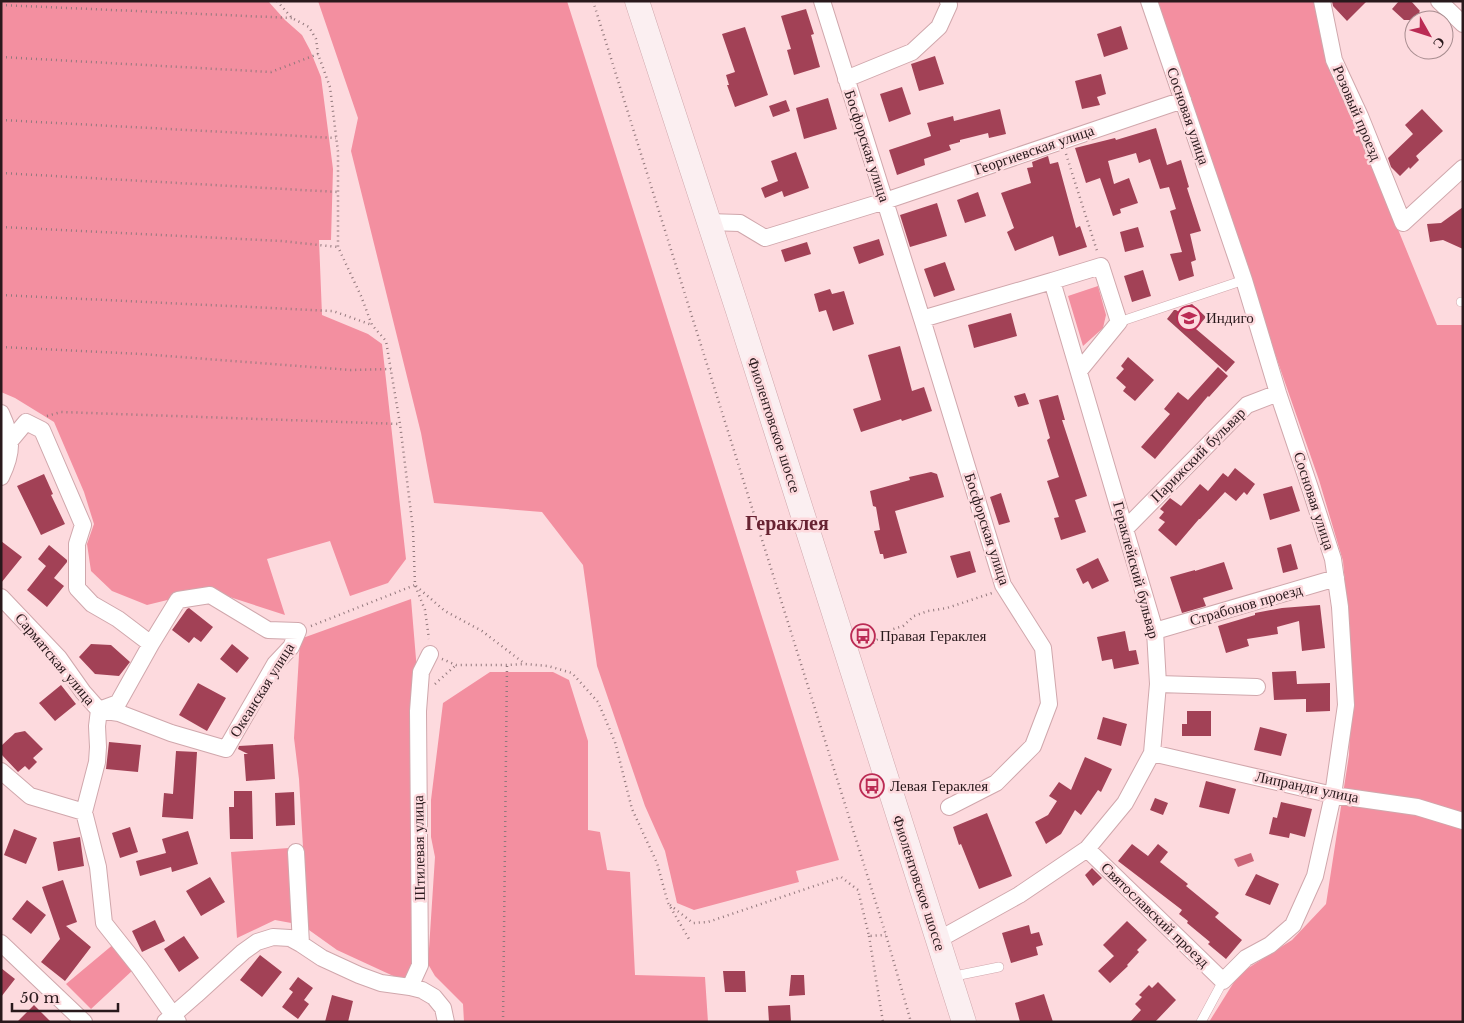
<svg xmlns="http://www.w3.org/2000/svg" width="1464" height="1023" font-family="'Libre Baskerville',serif">
<style>
.green{fill:#f38fa0}
.water{fill:#cb6578}
.building{fill:#a24156}
.lines{fill:none;stroke-linecap:round;stroke-linejoin:round}
.service-casing{stroke:#d0a7ac;stroke-width:10}
.minor-casing{stroke:#d0a7ac;stroke-width:18}
.secondary-casing{stroke:#d0a7ac;stroke-width:25}
.path{stroke:#92787c;stroke-width:2.5;stroke-dasharray:1 4;stroke-linecap:butt}
.service{stroke:#fff;stroke-width:9}
.minor{stroke:#fff;stroke-width:16}
.secondary{stroke:#fbeff1;stroke-width:24}
.labels{text-anchor:middle;stroke-width:5;stroke-linejoin:round;paint-order:stroke}
.street-label{font-size:15px;fill:#29191c;stroke:#fddade}
.poi-label{font-size:15px;fill:#29191c;stroke:#fddade;text-anchor:start}
.district-label{font-size:20px;font-weight:bold;fill:#682332;stroke:#fddade}
</style>
<rect width="100%" height="100%" fill="#fddade"/>
<!-- green -->
<path class="green" d="M1,1H268L285,20L302,35L310,50L321,77L333,169L331,240H319L322,315L368,334L382,344L406,559L388,583L350,596L330,541L267,559L285,615L208,590L147,605L112,591L91,571L87,544L94,524L84,492L54,422L15,398L1,392Z
M318,1H567L839,860L796,871L799,882L694,910L677,903L665,851L645,806L597,666L583,565L542,512L434,503L421,433L351,151L358,118Z
M1152,1H1314L1322,43L1437,325H1463V1022H1209L1239,974L1292,940L1326,904L1349,755L1352,665L1343,561L1319,480Z
M1098,286L1106,315L1103,328L1083,346L1068,296Z
M411,599L417,671L422,962L402,980L337,950L302,925L275,920L237,938L231,852L303,847L299,779L294,738L300,639Z
M490,672H553L569,680L588,741V830L600,832L607,870L630,872L635,975L705,977L708,1022H464L463,1004L435,976L428,964L435,857L431,837V800L443,703Z
M115,943L134,969L91,1009L66,984Z"/>
<!-- water -->
<path class="water" d="M1251,853L1254,861L1238,867L1234,859Z"/>
<!-- building -->
<path class="building" d="M1332,1H1367L1347,21L1333,6Z
M1399,1H1411L1420,11L1419,12L1427,20H1404L1392,9Z
M806,9L814,34L811,35L820,67L794,75L787,50L791,49L781,16Z
M1121,26L1128,49L1104,57L1097,34Z
M745,27L768,95L735,107L727,85H729L726,75L735,72L722,34Z
M935,56L944,84L919,91L911,64Z
M1101,74L1106,94L1097,97L1100,105L1082,109L1075,81Z
M902,87L911,114L889,122L880,94Z
M828,98L837,129L804,139L796,108Z
M786,100L790,111L773,117L769,106Z
M1000,109L1006,134L989,138L988,133L960,140V142L949,145L951,150L924,159L925,165L897,175L889,150L931,136L927,123L953,116L954,121Z
M1422,109L1443,131L1416,156L1419,160L1410,169L1409,167L1400,176L1391,167L1388,158L1413,134L1405,125Z
M1156,128L1167,165L1181,160L1189,187L1187,188L1201,231L1190,234L1196,260L1191,262L1194,276L1179,281L1170,254L1182,252L1170,211L1176,209L1169,187L1160,189L1150,159L1139,163L1136,153L1108,161L1114,184L1129,178L1138,203L1120,209L1121,213L1113,216L1100,178L1086,183L1075,148L1115,138L1116,140Z
M796,152L809,188L784,197L782,191L765,198L761,188L778,181L771,161Z
M1048,156L1050,164L1058,162L1076,228L1080,226L1087,247L1059,256L1053,236L1015,251L1007,232L1014,228L1001,193L1031,183L1027,168L1033,167L1032,162Z
M978,192L986,216L965,223L957,200Z
M937,203L947,236L910,247L900,215Z
M1463,207V249L1443,240L1430,242L1427,224L1441,223Z
M1138,227L1144,247L1125,252L1120,232Z
M879,239L884,255L859,264L853,247Z
M807,242L811,254L785,262L781,250Z
M945,262L955,290L934,297L924,269Z
M1143,270L1151,296L1132,302L1124,276Z
M830,289L832,294L844,291L854,324L833,331L826,310L819,312L814,294Z
M1192,304L1206,317L1196,329L1235,362L1226,372L1167,319L1174,310H1176L1179,312L1184,307Z
M1011,313L1017,336L974,348L968,325Z
M900,346L912,391L924,387L932,411L902,421L901,419L861,432L853,409L881,400L868,355Z
M1128,357L1154,380L1135,401L1123,391L1126,387L1116,378L1124,369L1121,366Z
M1218,367L1228,376L1209,397L1208,396L1155,459L1141,447L1170,414L1164,409L1178,392L1188,400Z
M1025,393L1029,404L1018,407L1014,396Z
M1058,395L1065,420H1062L1087,496L1075,500L1086,532L1061,540L1054,518L1059,517L1047,481L1059,477L1047,440L1050,438L1039,400Z
M1235,468L1255,484L1247,495L1244,492L1236,501L1225,492L1200,519H1199L1176,546L1158,530L1165,522L1159,518L1164,512L1160,509L1170,498L1181,506L1200,484L1208,491L1223,473L1228,477Z
M931,472L937,474L944,497L895,511L907,553L884,559L883,554H880L874,531L880,530L876,507L873,506L870,491L910,480L909,477Z
M44,474L53,494L51,495L65,524L41,535L17,486Z
M1292,486L1300,511L1270,520L1263,494Z
M1001,493L1010,522L999,525L990,497Z
M1,541L22,557L1,583Z
M1291,544L1298,569L1283,573L1277,548Z
M49,545L67,560V562L54,578L64,586L47,607L27,590L46,566L38,559Z
M970,551L976,572L957,578L950,556Z
M1098,558L1109,581L1092,589L1088,581L1083,584L1076,569Z
M1224,562L1233,589L1203,598L1206,606L1182,613L1170,577L1195,570V571Z
M1320,605L1325,648L1302,651L1299,621L1277,627L1278,634L1247,639L1249,646L1226,653L1218,626L1255,615V613L1282,608Z
M189,608L213,627L201,642L194,637L189,643L172,630L187,609Z
M1125,631L1129,651L1136,650L1139,664L1114,669L1112,659L1102,661L1097,637Z
M91,644L111,645L130,662L119,676L95,674L79,657Z
M232,644L249,658L237,673L220,659Z
M1296,671L1297,684L1330,683V711L1306,712V699L1274,700L1272,672Z
M198,683L226,698L207,731L179,715Z
M61,685L76,704L55,721L39,703Z
M1187,711H1211V736H1182V724H1187Z
M1103,717L1127,724L1121,746L1097,739Z
M1260,727L1287,734L1281,756L1254,750Z
M25,731L43,749L33,758L37,762L29,770L25,766L18,772L1,754V746L15,733Z
M109,742L141,745L138,772L106,769Z
M273,744L275,779L246,781L244,754H248L238,749L239,746Z
M176,751L197,752L193,819L162,817L164,793L173,794Z
M1085,757L1112,769L1101,792L1098,790L1081,815L1075,810L1061,834L1046,844L1035,822L1048,815L1057,801L1049,796L1059,782L1071,790Z
M1206,781L1236,789L1229,814L1199,807Z
M234,791H252L253,839H230L229,807H234Z
M294,792L295,825L276,826L275,793Z
M1155,798L1168,803L1163,815L1150,810Z
M1281,802L1312,809L1305,837L1290,833L1289,838L1269,834L1273,817L1277,818Z
M987,813L1012,876L979,889L961,844L959,845L953,827Z
M130,827L138,852L120,858L112,833Z
M14,829L37,838L26,864L4,855Z
M188,831L198,864L172,872L171,867L140,876L136,861L166,853L162,839Z
M80,837L84,866L58,871L53,842Z
M1132,844L1148,856L1158,844L1168,852L1160,862L1188,884L1186,886L1219,913L1215,917L1242,940L1226,959L1208,944L1210,942L1187,923L1188,921L1179,914L1182,910L1118,861Z
M1092,868L1102,878L1093,886L1085,875Z
M1256,874L1279,884L1270,905L1245,895Z
M210,877L225,902L201,916L186,891Z
M63,880L77,922L66,926L91,947L65,981L41,962L60,939L42,887Z
M27,900L46,915L31,934L12,919Z
M155,920L165,941L142,952L132,931Z
M1127,921L1147,940L1137,950L1139,952L1127,965L1128,966L1110,983L1098,971L1114,956L1103,945Z
M1029,925L1031,934L1039,932L1043,945L1036,947L1038,955L1011,963L1002,933Z
M184,936L199,958L179,972L164,949Z
M260,955L282,972L262,997L240,980Z
M1,968L15,979L1,997Z
M723,971H745L746,992H725Z
M791,975H804L805,995L789,996Z
M298,977L313,988L304,1000L309,1004L298,1019L282,1007L293,992L289,989Z
M1158,982L1176,1000L1155,1022H1130L1141,1010L1135,1004L1142,997L1139,995L1149,985L1152,988Z
M1044,994L1053,1022H1020L1015,1003Z
M332,995L353,1001L348,1022H325Z
M34,1005L51,1022H17Z
M790,1005L791,1022H769L768,1006Z"/>
<g class="lines">
<!-- service casing -->
<g class="service-casing">
<path id="service" d="M1461,302H1463
M1119,322L1244,280
M950,977L999,967
M1201,1022L1223,981"/>
</g>
<!-- minor casing -->
<g class="minor-casing">
<path id="minor" d="M822,1L922,319L1052,281
M1322,1L1334,60L1360,116L1403,223L1463,168
M1439,1L1463,24
M846,79L912,52L939,27L949,5L948,1
M708,222L740,223L765,238L885,201L1183,100
M922,319L1003,585L1043,648L1049,704L1033,746L996,783L949,807
M1,413C13,439 13,452 1,477
M1126,528L1247,405L1278,393
M1,597L59,658L83,692L99,710L119,713L171,733L226,749L275,664L291,647L298,631L268,630L210,595L178,600L151,644L118,619L92,604L77,588V544L83,525L42,430L26,422L11,440
M1155,631L1336,578
M1158,684L1257,687
M99,710L97,726L98,747L97,762L84,812L98,867L104,923L139,967L178,1022
M99,710L118,703L151,644
M1152,753L1333,795L1417,807L1463,821
M1,771L30,796L84,812
M1087,849L1223,981L1246,958L1270,945L1293,925L1315,876L1333,795L1346,705L1340,607L1333,559L1310,488L1278,393L1244,280L1149,1
M296,852L301,944
M938,940L1019,895L1087,849L1125,803L1152,753L1158,684L1155,631L1052,281L1101,266L1119,322L1079,371
M1,943L84,1022
M410,987L420,965L418,711L421,672L430,654
M165,1022L196,995L243,952L257,942L273,937L290,938L301,944L322,958L359,975L381,983L410,987L422,990L434,997L443,1008L446,1022"/>
</g>
<!-- secondary casing -->
<g class="secondary-casing">
<path id="secondary" d="M637,1L738,311L964,1022"/>
</g>
<!-- path -->
<path class="path" d="M277,1L292,18L309,27L316,39L318,54L330,87L338,152V247L361,296L372,325L386,341L400,424L413,529L415,585L425,610L429,639
M593,1L886,935L911,1022
M1,5L292,18
M1,57L271,72L318,54
M1,120L336,138
M1066,154L1097,251
M1,173L338,192
M1,227L281,241L338,247
M1,295L333,311L372,325
M1,347L141,354L351,370L391,369
M47,416L61,412L400,424
M416,586L445,611L482,631L525,664
M311,626L415,585
M869,646L890,630L903,626L914,616L928,611L947,608L992,593
M442,659L456,665H507L525,664L548,666L572,673L598,702L615,742L632,809L657,863L668,903L689,939
M435,684L456,665
M670,905L693,923L708,922L841,877L858,890L869,936L886,935
M869,936L883,1022
M503,1022L507,665"/>
<!-- service -->
<use href="#service" class="service"/>
<!-- minor -->
<use href="#minor" class="minor"/>
<!-- secondary -->
<use href="#secondary" class="secondary"/>
</g>
<!-- icons -->
<defs>
<g id="school-ring" transform="scale(1.25)"><circle r="9.5" fill="#fddade" stroke="#bb2b54" stroke-width="1.5"/><path d="M0-5L7-2L0 1L-7-2ZM-4 1L0 2.5L4 1V4Q0 6-4 4Z" fill="#bb2b54"/></g>
<g id="bus-ring" transform="scale(1.25)"><circle r="9.5" fill="#fddade" stroke="#bb2b54" stroke-width="1.5"/><path d="M-5-6H5V4H4V6H2V4H-2V6H-4V4H-5ZM-3.5-4V0h7V-4ZM-3.5 1.2v1.5H-2V1.2ZM2 1.2v1.5H3.5V1.2Z" fill="#bb2b54"/></g>
</defs>
<g fill-rule="evenodd">
<use href="#school-ring" x="1189" y="318"/>
<use href="#bus-ring" x="863" y="636"/>
<use href="#bus-ring" x="872" y="786"/>
</g>
<g class="labels">
<!-- street labels -->
<g class="street-label">
<text transform="translate(1357 113) rotate(67)" y="5">Розовый проезд</text>
<text transform="translate(1188 116) rotate(71)" y="5">Сосновая улица</text>
<text transform="translate(867 146) rotate(72)" y="5">Босфорская улица</text>
<text transform="translate(1034 150) rotate(-19)" y="5">Георгиевская улица</text>
<text transform="translate(774 425) rotate(72)" y="5">Фиолентовское шоссе</text>
<text transform="translate(1198 455) rotate(-45)" y="5">Парижский бульвар</text>
<text transform="translate(1314 501) rotate(72)" y="5">Сосновая улица</text>
<text transform="translate(987 529) rotate(72)" y="5">Босфорская улица</text>
<text transform="translate(1136 570) rotate(75)" y="5">Гераклейский бульвар</text>
<text transform="translate(1246 605) rotate(-16)" y="5">Страбонов проезд</text>
<text transform="translate(55 659) rotate(50)" y="5">Сарматская улица</text>
<text transform="translate(262 690) rotate(-58)" y="5">Океанская улица</text>
<text transform="translate(1307 787) rotate(12)" y="5">Липранди улица</text>
<text transform="translate(419 848) rotate(-91)" y="5">Штилевая улица</text>
<text transform="translate(919 883) rotate(72)" y="5">Фиолентовское шоссе</text>
<text transform="translate(1155 915) rotate(44)" y="5">Святославский проезд</text>
</g>
<!-- poi labels -->
<g class="poi-label">
<text x="1206" y="323">Индиго</text>
<text x="880" y="641">Правая Гераклея</text>
<text x="890" y="791">Левая Гераклея</text>
</g>
<!-- district labels -->
<g class="district-label">
<text x="787" y="530">Гераклея</text>
</g>
</g>
<!-- border -->
<rect width="1464" height="1023" fill="none" stroke="#29191c" stroke-width="5"/>
<!-- north arrow -->
<g transform="translate(1429 35) rotate(129)"><circle r="24" fill="#fddade" stroke="#a88d90"/>
<path d="M0-4L9 19L0 12L-9 19Z" fill="#bb2b54"/>
<text y="-8" font-size="14" font-weight="bold" text-anchor="middle" fill="#29191c">С</text>
</g>
<!-- scale -->
<path d="M12 1003v8h106v-8" fill="none" stroke="#29191c" stroke-width="2.5"/>
<text x="20" y="1003" font-size="15" fill="#29191c" stroke="#fddade" stroke-width="4" paint-order="stroke">50 m</text>
</svg>
